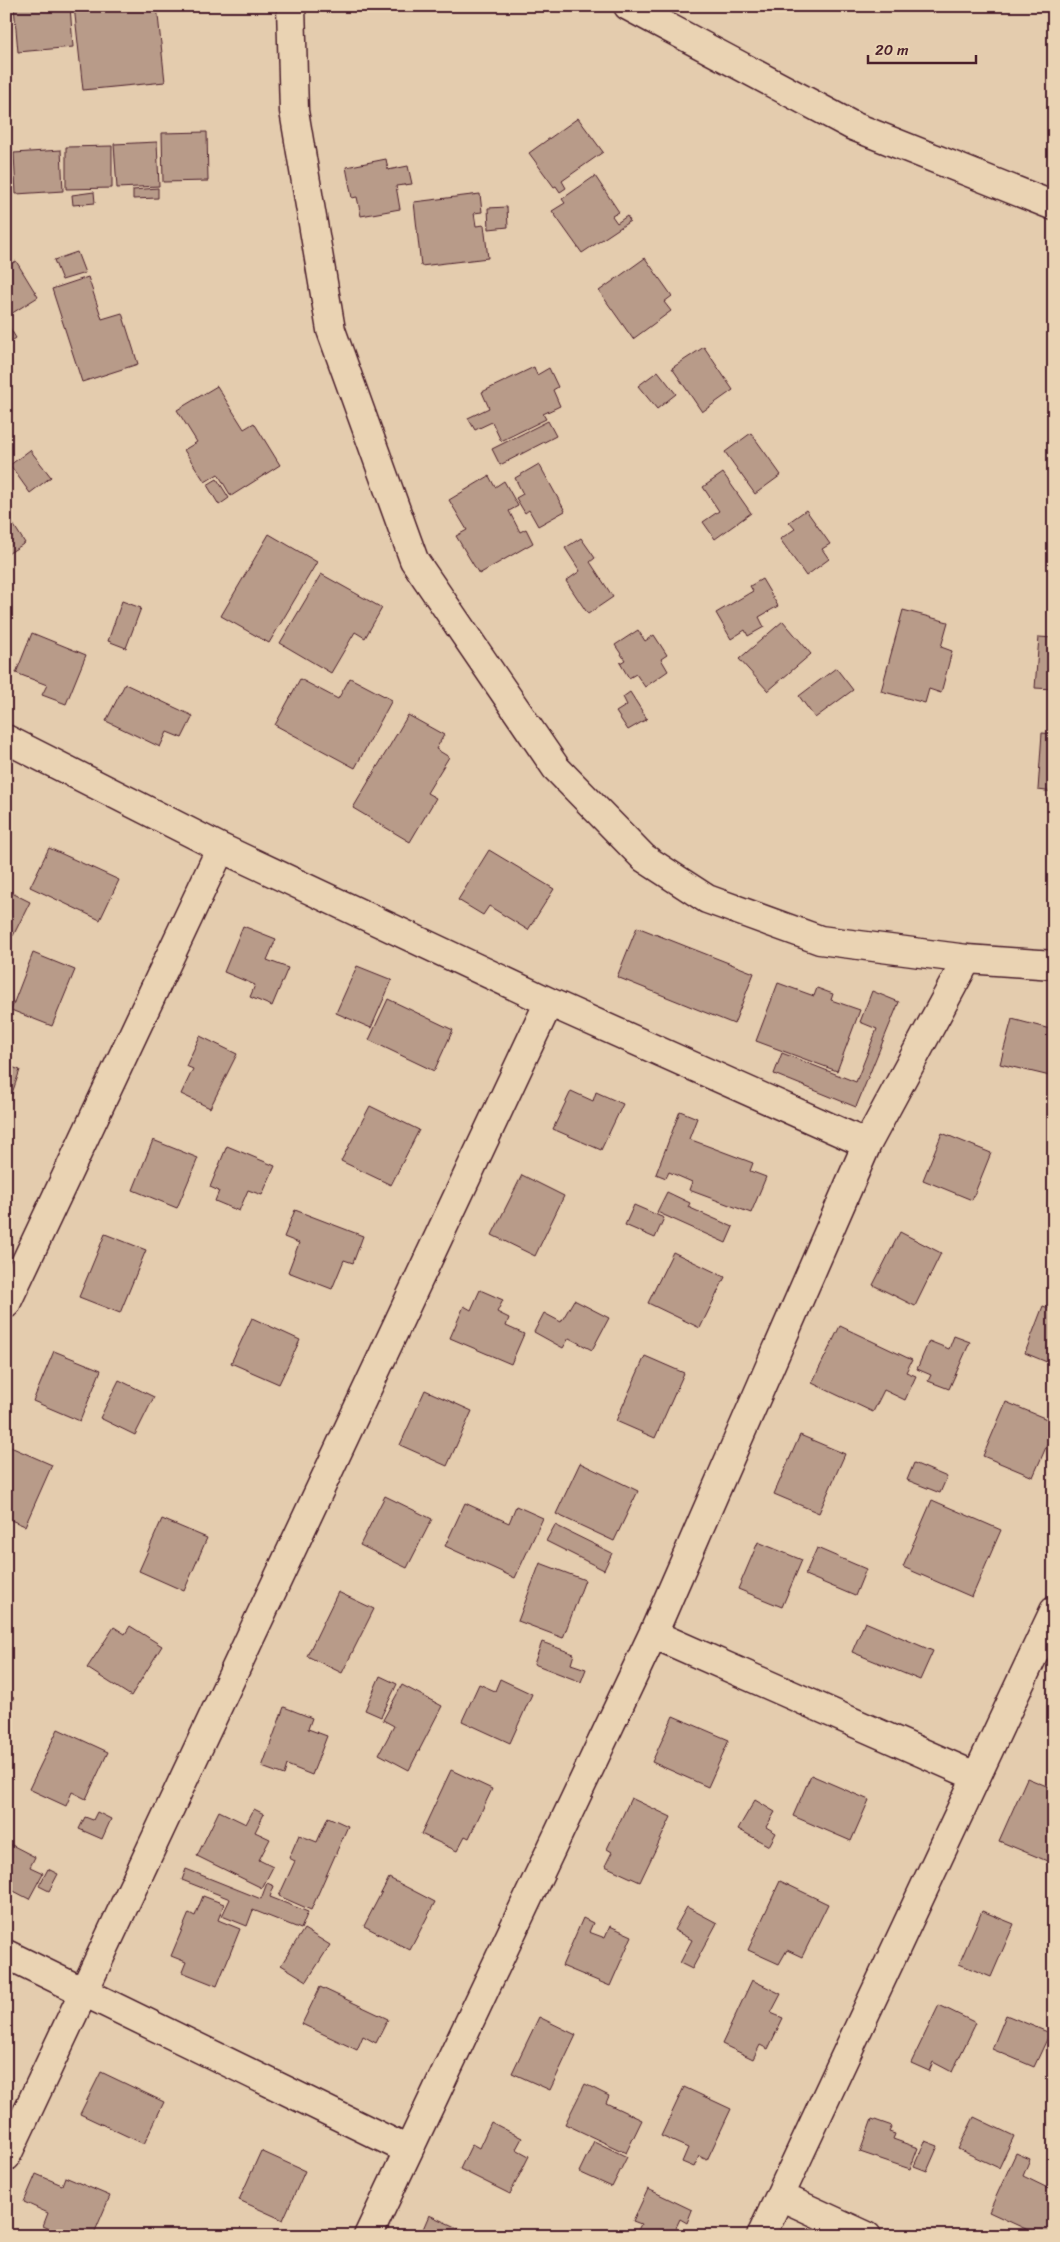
<svg xmlns="http://www.w3.org/2000/svg" width="1060" height="2242" font-family="Sriracha,sans-serif">
<style>
.building{fill:#b89b89;stroke:#4a1f2b}
.lines{fill:none;stroke-linecap:round;stroke-linejoin:round}
.street-casing{stroke:#4a1f2b;stroke-width:31}
.street{stroke:#ead3b3;stroke-width:28}
</style>
<rect width="100%" height="100%" fill="#e4ccae"/>
<filter id="ink" filterUnits="userSpaceOnUse"><feTurbulence type="fractalNoise" baseFrequency=".02" numOctaves="2"/><feDisplacementMap in="SourceGraphic" scale="10" xChannelSelector="R" yChannelSelector="G"/><feConvolveMatrix kernelMatrix="1 2 1 2 8 2 1 2 1" color-interpolation-filters="sRGB"/></filter>
<g filter="url(#ink)">
<!-- building -->
<path class="building" d="M14,6H70L73,47L18,52Z
M74,6H157L165,82L83,90Z
M578,118L603,152L562,181L566,188L560,192L556,186L554,187L529,153Z
M207,132L208,181L163,182L162,133Z
M157,142L159,186L117,188L114,144Z
M112,146V188L66,189V147Z
M61,150L63,191L16,194L14,153Z
M386,159L388,170L408,166L412,184L396,186L400,209L361,216L357,197L352,198L346,167Z
M595,176L619,212L612,216L617,223L627,216L630,221L582,253L552,211L565,203L562,199Z
M158,188V198L133,199V190Z
M94,192L95,203L73,205L72,195Z
M480,194L482,212L474,213L476,226L484,225L488,258L421,266L414,202Z
M507,207L508,227L489,229L488,208Z
M77,252L85,273L62,280L54,260Z
M6,256L11,264L16,261L38,297L6,317Z
M645,258L672,296L664,302L671,311L633,339L599,291Z
M88,277L102,319L122,313L138,364L82,382L52,289Z
M7,323L16,338L6,345V324Z
M704,347L733,390L702,412L672,368Z
M534,367L537,375L549,368L558,387L553,390L560,406L543,414L546,419L501,441L492,422L475,430L468,418L489,408L482,392Z
M658,371L676,394L657,409L638,386Z
M217,386L244,429L254,423L280,465L231,496L218,474L205,482L184,450L197,442L177,410Z
M548,421L556,436L500,465L492,449Z
M751,433L781,475L755,494L725,452Z
M30,450L51,477L30,493L10,465Z
M539,464L565,511L538,526L529,510L525,513L516,498L523,494L515,478Z
M723,473L751,513L715,539L703,522L719,511L703,487Z
M489,476L495,487L504,481L518,506L509,511L520,532L526,529L533,543L479,574L456,536L467,530L449,500Z
M217,479L229,498L219,505L207,485Z
M806,510L830,544L822,549L829,559L806,576L780,539L795,529L789,522Z
M6,513L25,543L6,555Z
M269,534L317,562L269,643L221,616Z
M581,538L595,558L590,562L613,597L588,614L566,581L580,571L565,548Z
M321,574L382,608L365,638L355,632L331,673L280,643Z
M762,579L778,606L759,617L764,627L748,636L745,630L731,639L716,613L753,591L750,586Z
M122,601L141,608L126,648L108,641Z
M903,610L948,622L941,647L952,651L941,693L929,689L925,703L881,691Z
M783,621L811,654L768,691L739,659Z
M638,630L645,641L654,635L667,655L661,659L668,671L645,687L636,674L629,678L620,663L625,660L615,645Z
M32,633L86,655L66,704L42,695L47,685L16,673Z
M1039,637L1054,638V689L1035,688Z
M836,668L853,690L815,718L799,696Z
M350,678L392,700L355,768L275,725L300,679L338,699Z
M125,684L193,716L182,738L167,732L160,747L106,721Z
M630,692L647,719L628,730L616,712L627,705L623,697Z
M408,715L444,735L436,749L449,757L427,793L436,798L410,842L353,808Z
M1042,733L1054,734V792L1038,790Z
M49,848L119,880L100,920L30,887Z
M489,850L554,889L528,930L489,906L483,915L458,900Z
M6,890L30,902L13,936L6,932Z
M243,926L276,939L267,960L288,968L272,1006L250,997L255,985L224,972Z
M637,927L754,973L734,1024L617,977Z
M33,953L75,970L52,1026L11,1010Z
M357,966L392,980L371,1028L336,1013Z
M778,983L814,996L817,988L833,994L831,1000L860,1010L837,1071L756,1041Z
M872,991L899,1002L856,1107L774,1074L782,1053L856,1082L877,1029L860,1022Z
M388,999L453,1030L434,1071L369,1040Z
M1012,1019L1054,1030V1077L1000,1064Z
M200,1036L237,1054L210,1108L181,1094L193,1069L186,1066Z
M6,1065L20,1070L6,1111Z
M571,1091L593,1101L596,1092L623,1104L601,1150L553,1129Z
M370,1106L419,1130L391,1185L341,1161Z
M680,1111L697,1118L689,1139L753,1163L750,1171L766,1177L751,1213L689,1190L692,1182L669,1172L666,1178L656,1174Z
M942,1133L991,1153L972,1200L923,1180Z
M153,1140L198,1158L177,1208L133,1190Z
M227,1146L275,1166L262,1195L248,1190L239,1211L215,1201L219,1191L210,1187Z
M522,1175L564,1196L535,1256L492,1235Z
M667,1192L690,1203L688,1207L733,1227L726,1243L657,1212Z
M634,1205L664,1218L655,1238L625,1225Z
M295,1210L363,1236L353,1263L344,1260L332,1289L288,1272L299,1243L284,1237Z
M900,1232L941,1253L915,1306L873,1285Z
M105,1234L146,1250L120,1313L79,1297Z
M673,1252L725,1277L700,1328L648,1303Z
M480,1290L503,1300L497,1312L509,1318L506,1326L524,1334L511,1364L450,1338L464,1306L471,1310Z
M574,1300L609,1318L592,1350L569,1338L563,1348L534,1332L544,1313L561,1322Z
M1043,1306L1054,1310V1365L1025,1353Z
M252,1318L300,1340L279,1384L231,1363Z
M840,1326L912,1360L906,1372L916,1376L905,1400L884,1390L873,1412L812,1383Z
M954,1336L970,1342L949,1389L928,1381L931,1375L917,1369L929,1341L949,1349Z
M54,1351L101,1370L80,1421L33,1401Z
M645,1356L684,1373L655,1438L616,1421Z
M119,1380L154,1397L135,1435L100,1418Z
M425,1390L472,1411L447,1466L400,1445Z
M1006,1402L1054,1422V1429L1033,1477L983,1456Z
M800,1435L845,1454L819,1513L774,1494Z
M6,1445L52,1465L25,1526L6,1518Z
M580,1463L638,1491L614,1541L556,1514Z
M914,1463L947,1477L940,1493L907,1480Z
M385,1496L432,1519L407,1568L360,1545Z
M932,1500L1001,1530L972,1597L903,1567Z
M465,1503L509,1523L516,1506L543,1518L515,1578L445,1546Z
M162,1519L207,1538L184,1591L139,1571Z
M555,1525L612,1553L604,1570L546,1541Z
M758,1542L802,1560L782,1607L738,1589Z
M817,1548L866,1569L855,1596L805,1575Z
M540,1563L585,1580L563,1638L518,1621Z
M338,1592L374,1609L342,1673L307,1656Z
M865,1622L933,1651L920,1680L852,1652Z
M130,1626L162,1646L131,1696L87,1668L114,1627L125,1634Z
M542,1642L574,1654L571,1664L586,1669L581,1682L534,1664Z
M380,1676L397,1684L381,1717L365,1710Z
M500,1679L532,1694L510,1743L462,1721L479,1684L495,1691Z
M402,1685L442,1706L409,1770L379,1754L394,1726L383,1720Z
M6,1695L14,1698L6,1717Z
M284,1707L312,1718L308,1729L327,1736L312,1775L287,1765L284,1775L262,1767Z
M673,1716L729,1740L708,1787L652,1762Z
M58,1729L108,1752L86,1799L72,1792L66,1806L29,1789Z
M451,1770L492,1789L469,1838L465,1836L457,1851L421,1834Z
M811,1775L869,1800L851,1841L793,1816Z
M1027,1778L1054,1789L1052,1863L999,1841Z
M631,1798L671,1817L640,1882L605,1866L612,1852L607,1849Z
M755,1800L775,1812L766,1827L776,1833L769,1846L738,1829Z
M254,1809L264,1814L255,1832L270,1839L259,1860L273,1867L262,1888L197,1856L219,1811L246,1824Z
M97,1812L111,1819L102,1839L79,1829L85,1817L93,1820Z
M328,1817L348,1826L311,1910L279,1896L295,1861L289,1858L299,1835L317,1842Z
M6,1842L35,1857L30,1867L43,1873L29,1899L6,1887Z
M48,1869L58,1874L49,1891L39,1886Z
M186,1869L261,1899L267,1883L274,1886L270,1897L308,1912L301,1929L253,1910L247,1926L222,1916L230,1899L182,1880Z
M389,1878L435,1902L410,1950L364,1926Z
M780,1881L828,1904L802,1957L787,1950L779,1964L748,1950Z
M203,1896L224,1904L218,1920L240,1929L217,1986L182,1972L186,1962L171,1956L189,1913L195,1916Z
M687,1907L717,1923L692,1969L680,1963L692,1940L674,1930Z
M982,1911L1014,1924L991,1977L959,1964Z
M583,1918L593,1923L589,1932L605,1938L610,1926L632,1936L610,1986L562,1966Z
M304,1929L330,1945L307,1981L281,1965Z
M752,1980L781,1994L771,2013L783,2018L768,2049L760,2045L753,2059L722,2044Z
M320,1987L388,2019L376,2043L363,2036L357,2050L302,2024Z
M939,2005L976,2023L952,2072L933,2062L929,2071L911,2063Z
M1006,2015L1050,2033L1034,2067L992,2049Z
M539,2017L576,2035L550,2090L512,2073Z
M101,2072L164,2102L144,2144L80,2114Z
M585,2084L609,2096L606,2103L642,2120L626,2153L565,2124Z
M684,2087L731,2109L707,2160L699,2156L694,2167L682,2162L688,2148L661,2136Z
M974,2117L1014,2136L999,2168L958,2149Z
M872,2119L892,2126L889,2132L895,2134L893,2139L918,2148L910,2169L860,2152Z
M491,2122L522,2138L516,2149L529,2156L510,2194L460,2169L472,2144L479,2148Z
M594,2141L627,2157L612,2187L579,2172Z
M925,2141L938,2146L927,2171L914,2166Z
M261,2151L305,2171L283,2220L239,2200Z
M1016,2153L1030,2159L1023,2176L1054,2191V2236H1041L989,2212Z
M36,2174L62,2185L65,2177L110,2196L93,2236H65L43,2226L48,2213L24,2202Z
M648,2189L692,2210L687,2223L680,2219L672,2236H635L641,2224L633,2221Z
M429,2215L475,2236H420Z"/>
<g class="lines">
<!-- street casing -->
<g class="street-casing">
<path id="street" d="M291,6L294,111L331,330L414,560L556,768L644,858L707,899L820,940L967,959L1054,965
M628,6L853,126L1054,206
M6,739L221,848L549,1002L867,1144
M6,1304L221,848
M653,1634L975,1776
M6,1954L408,2150
M6,2157L549,1002
M780,2196L867,2236
M368,2236L653,1634L867,1144L967,959
M761,2236L1054,1611"/>
</g>
<!-- street -->
<use href="#street" class="street"/>
</g>
</g>
<!-- margin -->
<rect width="1060" height="2242" fill="none" stroke="#ead3b3" stroke-width="25"/>
<rect x="12" y="12" width="1035" height="2217" fill="none" stroke="#4a1f2b" stroke-width="2" filter="url(#ink)"/>
<!-- scale -->
<path d="M868 55v8h108v-8" fill="none" stroke="#4a1f2b" stroke-width="2.5"/>
<text x="875" y="55" font-size="15" fill="#4a1f2b" stroke="#ead3b3" stroke-width="4" paint-order="stroke">20 m</text>
</svg>
